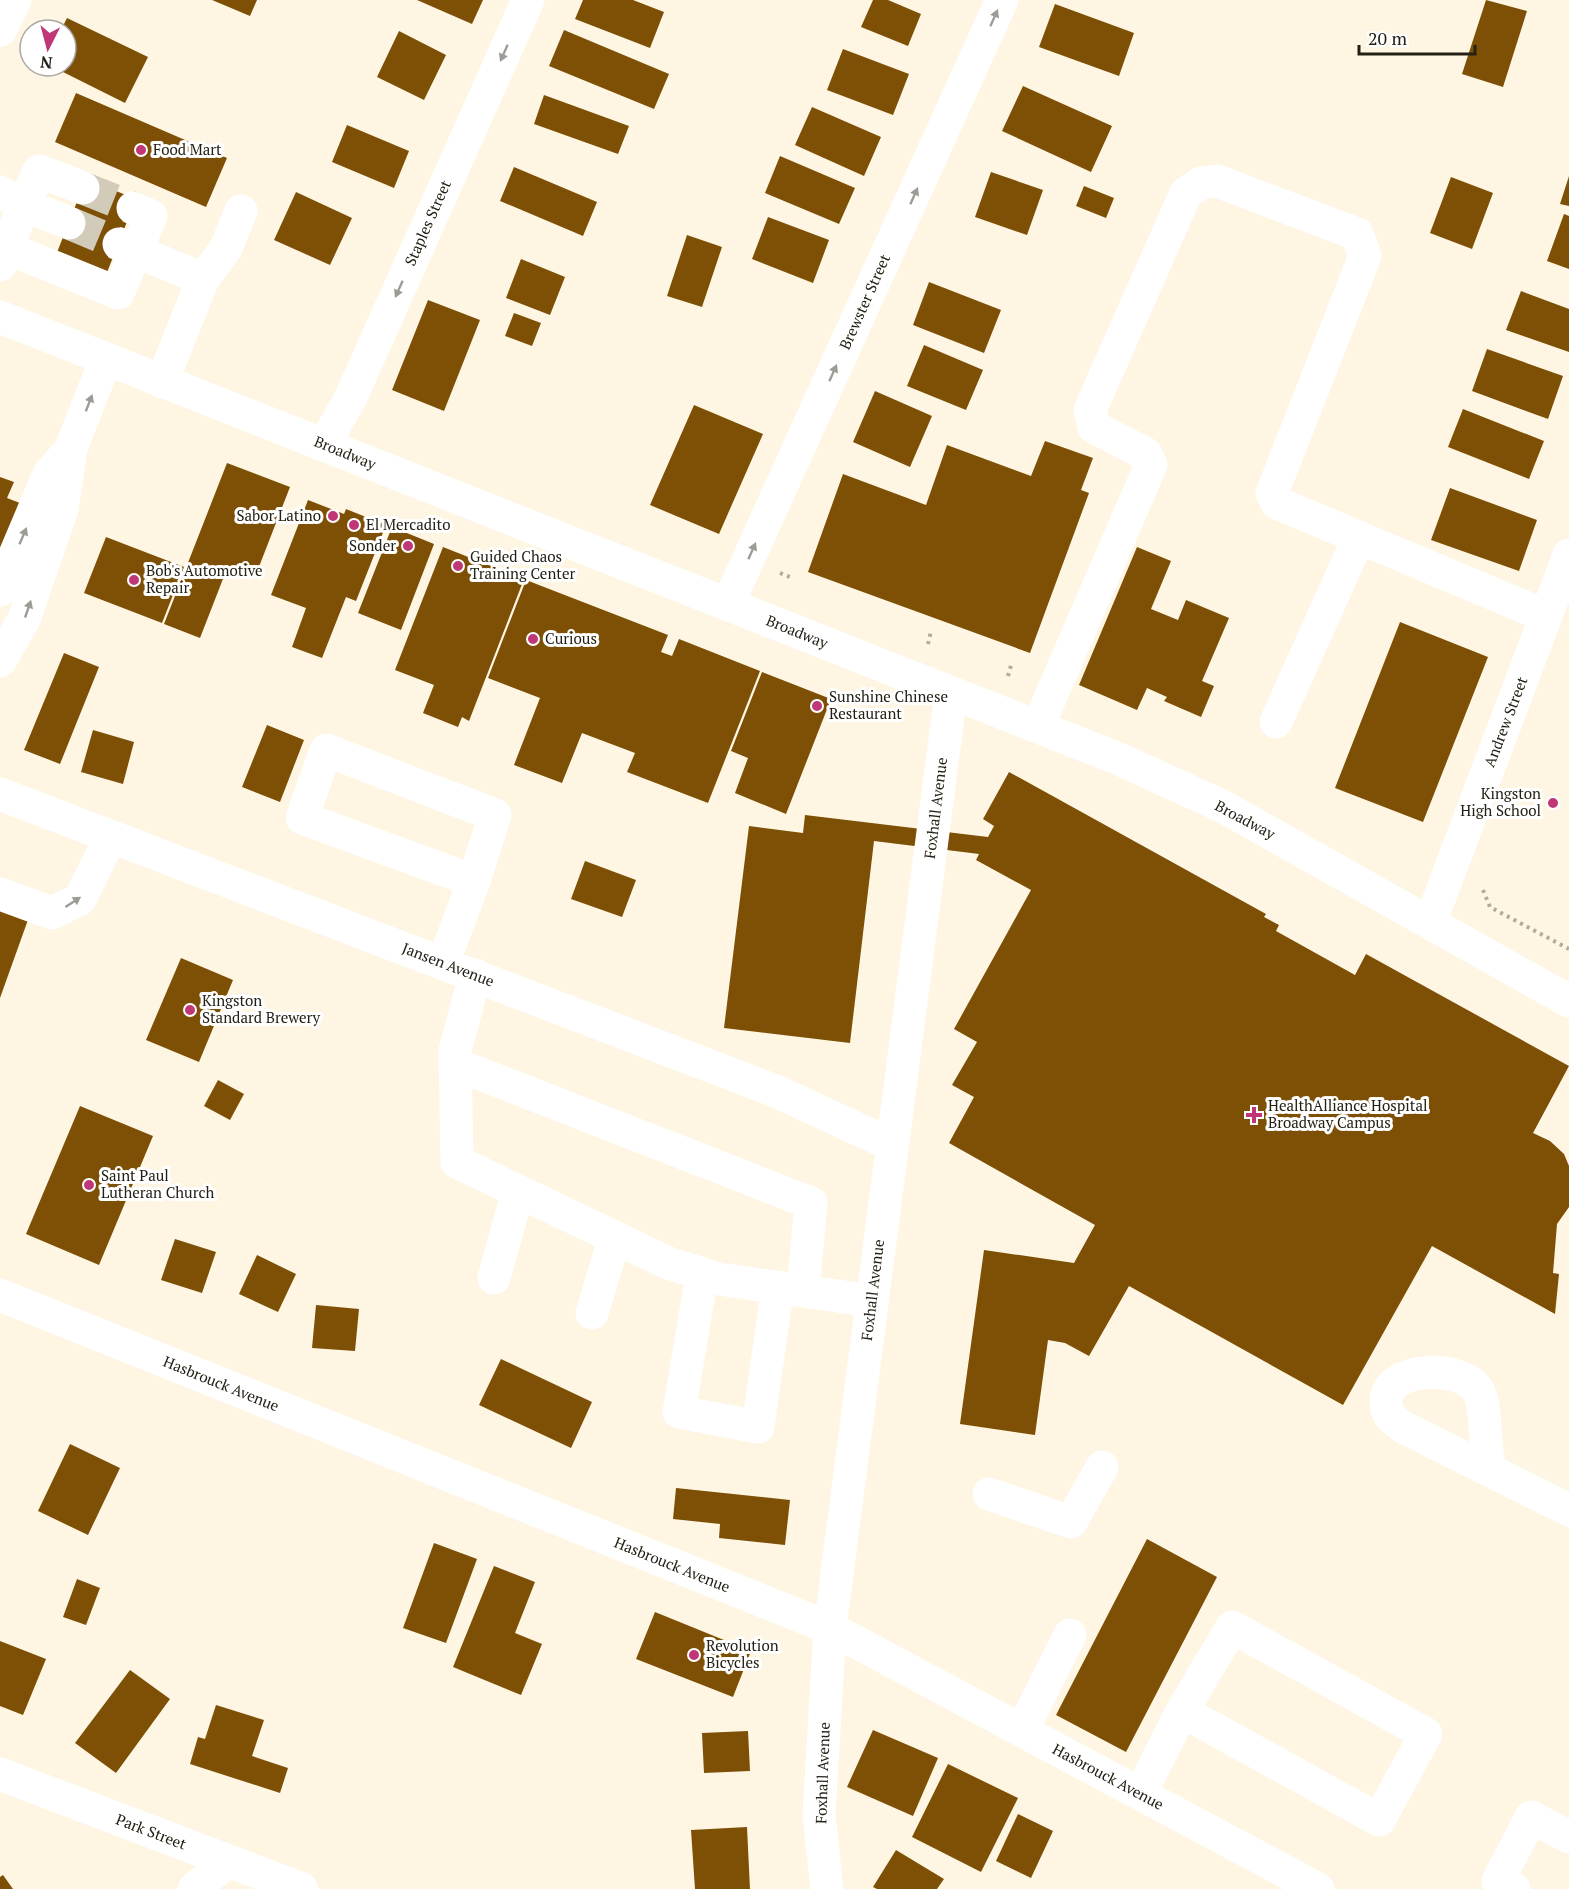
<svg xmlns="http://www.w3.org/2000/svg" width="1569" height="1889" font-family="'PT Serif',serif">
<style>
.building{fill:#7d5006}
.lines{fill:none;stroke-linecap:round;stroke-linejoin:round}
.minor-tunnel{stroke:#d2cbba;stroke-width:33;stroke-dasharray:33 16;stroke-linecap:butt}
.path{stroke:#b2ab9b;stroke-width:4;stroke-dasharray:3 4.5;stroke-linecap:butt}
.minor{stroke:#fff;stroke-width:33}
.highway{stroke:#fff;stroke-width:33}
.oneway{fill:#9c9b95}
.poi-dot{fill:#bf3776;stroke:#fff;stroke-width:2}
.labels{text-anchor:middle;stroke-width:6;stroke-linejoin:round;paint-order:stroke}
.poi-label{font-size:15px;fill:#242014;stroke:#fff;text-anchor:start}
.street-label{font-size:15px;fill:#242014;stroke:#fff}
</style>
<rect width="100%" height="100%" fill="#fef6e3"/>
<!-- building -->
<path class="building" d="M212,0H257L250,16Z
M417,0H483L472,24Z
M583,0H633L664,12L650,48L575,19Z
M873,0H888L921,14L908,46L861,27Z
M1486,0L1527,11L1503,87L1462,74Z
M1055,4L1134,33L1119,76L1039,47Z
M67,18L148,57L125,103L51,66H66V30H61Z
M564,30L669,74L654,109L549,66Z
M399,31L446,55L424,100L377,77Z
M843,49L909,74L893,115L827,90Z
M1023,86L1112,126L1091,172L1002,131Z
M76,93L227,158L206,207L55,142Z
M544,95L629,126L618,154L534,124Z
M812,107L881,137L864,176L795,145Z
M347,125L409,151L394,188L332,162Z
M780,156L855,188L839,224L765,193Z
M514,167L597,202L583,236L500,201Z
M991,172L1043,190L1027,235L975,217Z
M1569,176V206L1560,204Z
M1451,177L1493,193L1472,249L1430,233Z
M86,179L136,199L104,280L54,260Z
M1084,186L1114,198L1106,218L1076,206Z
M296,192L352,218L330,265L274,240Z
M1564,214L1569,216V269L1547,261Z
M768,217L829,240L813,283L752,259Z
M687,235L722,247L702,307L667,296Z
M521,259L565,277L550,315L506,298Z
M929,282L1001,310L984,353L913,325Z
M1521,291L1569,309V352L1506,330Z
M428,300L480,320L444,411L392,390Z
M514,313L541,323L532,346L505,336Z
M924,345L983,370L966,410L907,386Z
M1487,349L1563,376L1548,419L1472,391Z
M875,391L932,416L910,467L853,442Z
M694,405L763,434L719,534L650,505Z
M1463,409L1544,441L1529,479L1448,447Z
M1045,441L1093,458L1081,490L1089,493L1030,653L808,572L843,474L926,505L947,445L1031,476Z
M227,463L290,487L255,577L228,566L200,638L164,624Z
M0,477L14,482L7,498L20,503L0,553Z
M1450,488L1537,520L1519,571L1431,540Z
M308,500L344,514L346,509L386,525L356,601L346,597L322,658L292,647L306,608L271,595Z
M392,527L434,544L401,630L358,613Z
M106,537L184,567L162,623L84,593Z
M443,547L524,579L469,721L462,717L458,727L423,713L434,685L395,670Z
M1137,547L1171,561L1151,609L1178,620L1186,600L1229,618L1202,681L1214,686L1201,717L1164,701L1167,697L1147,688L1137,710L1079,685Z
M526,580L668,635L661,652L672,656L679,639L760,671L708,803L627,772L635,753L582,733L562,783L514,765L540,698L488,678Z
M1400,622L1488,657L1423,822L1335,788Z
M64,653L99,667L60,764L24,750Z
M762,672L831,699L786,814L735,793L748,758L731,751Z
M267,725L304,740L280,802L242,787Z
M93,730L134,742L123,784L81,772Z
M1009,772L1266,914L1264,917L1279,925L1276,931L1355,975L1366,954L1569,1066L1533,1133L1550,1141L1564,1154L1569,1166V1207L1557,1224L1553,1273L1559,1274L1555,1314L1432,1246L1343,1405L1129,1286L1089,1356L1065,1343L1048,1340L1035,1435L960,1424L984,1250L1074,1263L1095,1225L949,1143L974,1097L952,1085L977,1042L954,1029L1031,890L976,860L979,854L874,841L850,1043L724,1028L749,826L803,833L805,815L988,837L994,826L983,819Z
M585,861L636,880L622,917L571,899Z
M0,907L29,917L0,998Z
M181,958L233,980L199,1062L146,1040Z
M218,1080L244,1094L230,1120L204,1106Z
M80,1106L153,1136L99,1265L26,1234Z
M175,1239L216,1252L202,1293L161,1280Z
M257,1255L296,1274L278,1312L239,1294Z
M316,1305L359,1309L355,1351L312,1348Z
M501,1359L592,1402L571,1448L479,1405Z
M70,1444L120,1468L88,1535L38,1511Z
M676,1488L790,1500L785,1545L719,1538L720,1524L673,1519Z
M1147,1539L1217,1577L1126,1752L1056,1715Z
M434,1543L477,1559L446,1643L403,1628Z
M494,1566L535,1582L515,1633L542,1644L521,1695L453,1667Z
M77,1579L100,1588L86,1625L63,1617Z
M655,1612L751,1651L733,1697L636,1659Z
M0,1641L46,1659L23,1715L0,1706Z
M130,1670L170,1699L116,1773L75,1743Z
M216,1705L264,1720L252,1756L288,1768L280,1793L190,1764L198,1737L205,1739Z
M873,1730L938,1758L913,1816L847,1787Z
M748,1731L750,1771L704,1773L702,1733Z
M948,1764L1018,1798L981,1872L912,1837Z
M1018,1814L1053,1831L1031,1878L996,1861Z
M747,1827L750,1889H695L691,1830Z
M896,1850L944,1879L937,1889H877L873,1887Z
M3,1875L13,1889H0V1877Z"/>
<g class="lines">
<!-- minor-tunnel -->
<path class="minor-tunnel" d="M83,188L133,208
M69,223L119,244"/>
<!-- path -->
<path class="path" d="M780,573L790,577
M928,644L931,631
M1008,676L1012,662
M1483,890L1490,907L1569,949"/>
<!-- minor -->
<path class="minor" d="M0,30L15,0
M0,192L24,205L39,171L83,188
M119,244L203,279L162,382
M7,248L118,293L151,216L133,208
M0,265L24,205L69,223
M203,279L226,248L241,211
M324,445L351,397L528,0
M0,590L49,474L64,457
M728,604L1002,0
M0,661L24,619L62,509L71,448L106,359
M1276,722L1359,537
M1038,726L1151,465L1146,454L1094,427L1090,410L1186,193L1201,183L1217,181L1357,234L1365,256L1272,493L1277,503L1546,616
M0,794L778,1092L892,1145
M0,894L52,913L80,899L110,838
M1430,923L1569,555
M443,963L474,881L495,815L326,750L302,818L474,881
M475,975L455,1051L457,1162L668,1263L719,1279L872,1301
M455,1064L811,1203L803,1291
M702,1274L679,1412L758,1427L778,1287
M494,1278L518,1191
M0,1295L830,1628L1318,1889
M592,1313L615,1237
M1491,1471C1482,1446 1489,1407 1477,1389C1461,1365 1386,1365 1386,1402C1386,1415 1393,1420 1403,1427L1569,1510
M989,1494L1071,1522L1102,1467
M1022,1730L1070,1635
M0,1774L302,1889
M1140,1794L1182,1711L1379,1820L1426,1734L1232,1627L1182,1711
M194,1889L228,1861
M827,1889L819,1815L830,1628L951,693
M1514,1889L1498,1881L1531,1817L1569,1837"/>
<!-- highway -->
<path class="highway" d="M0,317L1119,759L1222,806L1569,1001"/>
</g>
<!-- one-way arrows -->
<defs><path id="oneway-solid" d="M-6-.8H1V-3.2L6.5 0L1 3.2V.8H-6Z" transform="scale(1.5)"/></defs>
<g class="oneway">
<use href="#oneway-solid" transform="translate(994 18) rotate(-66)"/>
<use href="#oneway-solid" transform="translate(504 53) rotate(114)"/>
<use href="#oneway-solid" transform="translate(914 196) rotate(-66)"/>
<use href="#oneway-solid" transform="translate(399 289) rotate(114)"/>
<use href="#oneway-solid" transform="translate(833 373) rotate(-66)"/>
<use href="#oneway-solid" transform="translate(89 403) rotate(-69)"/>
<use href="#oneway-solid" transform="translate(23 536) rotate(-67)"/>
<use href="#oneway-solid" transform="translate(752 551) rotate(-66)"/>
<use href="#oneway-solid" transform="translate(28 609) rotate(-71)"/>
<use href="#oneway-solid" transform="translate(73 902) rotate(-33)"/>
</g>
<!-- markers -->
<g class="poi-dot">
<circle cx="141" cy="150" r="6"/>
<circle cx="333" cy="516" r="6"/>
<circle cx="354" cy="525" r="6"/>
<circle cx="408" cy="546" r="6"/>
<circle cx="458" cy="566" r="6"/>
<circle cx="134" cy="580" r="6"/>
<circle cx="533" cy="639" r="6"/>
<circle cx="817" cy="706" r="6"/>
<circle cx="1553" cy="803" r="6"/>
<circle cx="190" cy="1010" r="6"/>
<path d="M1251 1106h6v6h6v6h-6v6h-6v-6h-6v-6h6z"/>
<circle cx="89" cy="1185" r="6"/>
<circle cx="694" cy="1655" r="6"/>
</g>
<g class="labels">
<!-- poi labels -->
<g class="poi-label">
<text x="153" y="155">Food Mart</text>
<text x="321" y="521" text-anchor="end">Sabor Latino</text>
<text x="366" y="530">El Mercadito</text>
<text x="396" y="551" text-anchor="end">Sonder</text>
<text x="470" y="562">Guided Chaos<tspan x="470" dy="17">Training Center</tspan></text>
<text x="146" y="576">Bob's Automotive<tspan x="146" dy="17">Repair</tspan></text>
<text x="545" y="644">Curious</text>
<text x="829" y="702">Sunshine Chinese<tspan x="829" dy="17">Restaurant</tspan></text>
<text x="1541" y="799" text-anchor="end">Kingston<tspan x="1541" dy="17">High School</tspan></text>
<text x="202" y="1006">Kingston<tspan x="202" dy="17">Standard Brewery</tspan></text>
<text x="1268" y="1111">HealthAlliance Hospital<tspan x="1268" dy="17">Broadway Campus</tspan></text>
<text x="101" y="1181">Saint Paul<tspan x="101" dy="17">Lutheran Church</tspan></text>
<text x="706" y="1651">Revolution<tspan x="706" dy="17">Bicycles</tspan></text>
</g>
<!-- street labels -->
<g class="street-label">
<text transform="translate(428 223) rotate(-66)" y="5">Staples Street</text>
<text transform="translate(865 302) rotate(-66)" y="5">Brewster Street</text>
<text transform="translate(345 453) rotate(22)" y="5">Broadway</text>
<text transform="translate(797 632) rotate(22)" y="5">Broadway</text>
<text transform="translate(1506 722) rotate(-69)" y="5">Andrew Street</text>
<text transform="translate(936 808) rotate(-83)" y="5">Foxhall Avenue</text>
<text transform="translate(1245 820) rotate(28)" y="5">Broadway</text>
<text transform="translate(448 965) rotate(21)" y="5">Jansen Avenue</text>
<text transform="translate(873 1290) rotate(-83)" y="5">Foxhall Avenue</text>
<text transform="translate(221 1384) rotate(22)" y="5">Hasbrouck Avenue</text>
<text transform="translate(672 1565) rotate(22)" y="5">Hasbrouck Avenue</text>
<text transform="translate(823 1773) rotate(-88)" y="5">Foxhall Avenue</text>
<text transform="translate(1108 1777) rotate(28)" y="5">Hasbrouck Avenue</text>
<text transform="translate(151 1832) rotate(21)" y="5">Park Street</text>
</g>
</g>
<!-- north arrow -->
<g transform="translate(48 48) rotate(186)"><circle r="28" fill="#ffffff" stroke="#a7a6a1" stroke-width="1.5"/>
<path d="M0-4.5L10 22L0 15L-10 22Z" fill="#bf3776"/>
<text y="-9" font-size="16" font-weight="bold" text-anchor="middle" fill="#242014">N</text>
</g>
<!-- scale -->
<path d="M1359 45v9h116v-9" fill="none" stroke="#242014" stroke-width="3"/>
<text x="1368" y="45" font-size="18" fill="#242014" stroke="#ffffff" stroke-width="4.5" paint-order="stroke">20 m</text>
</svg>
